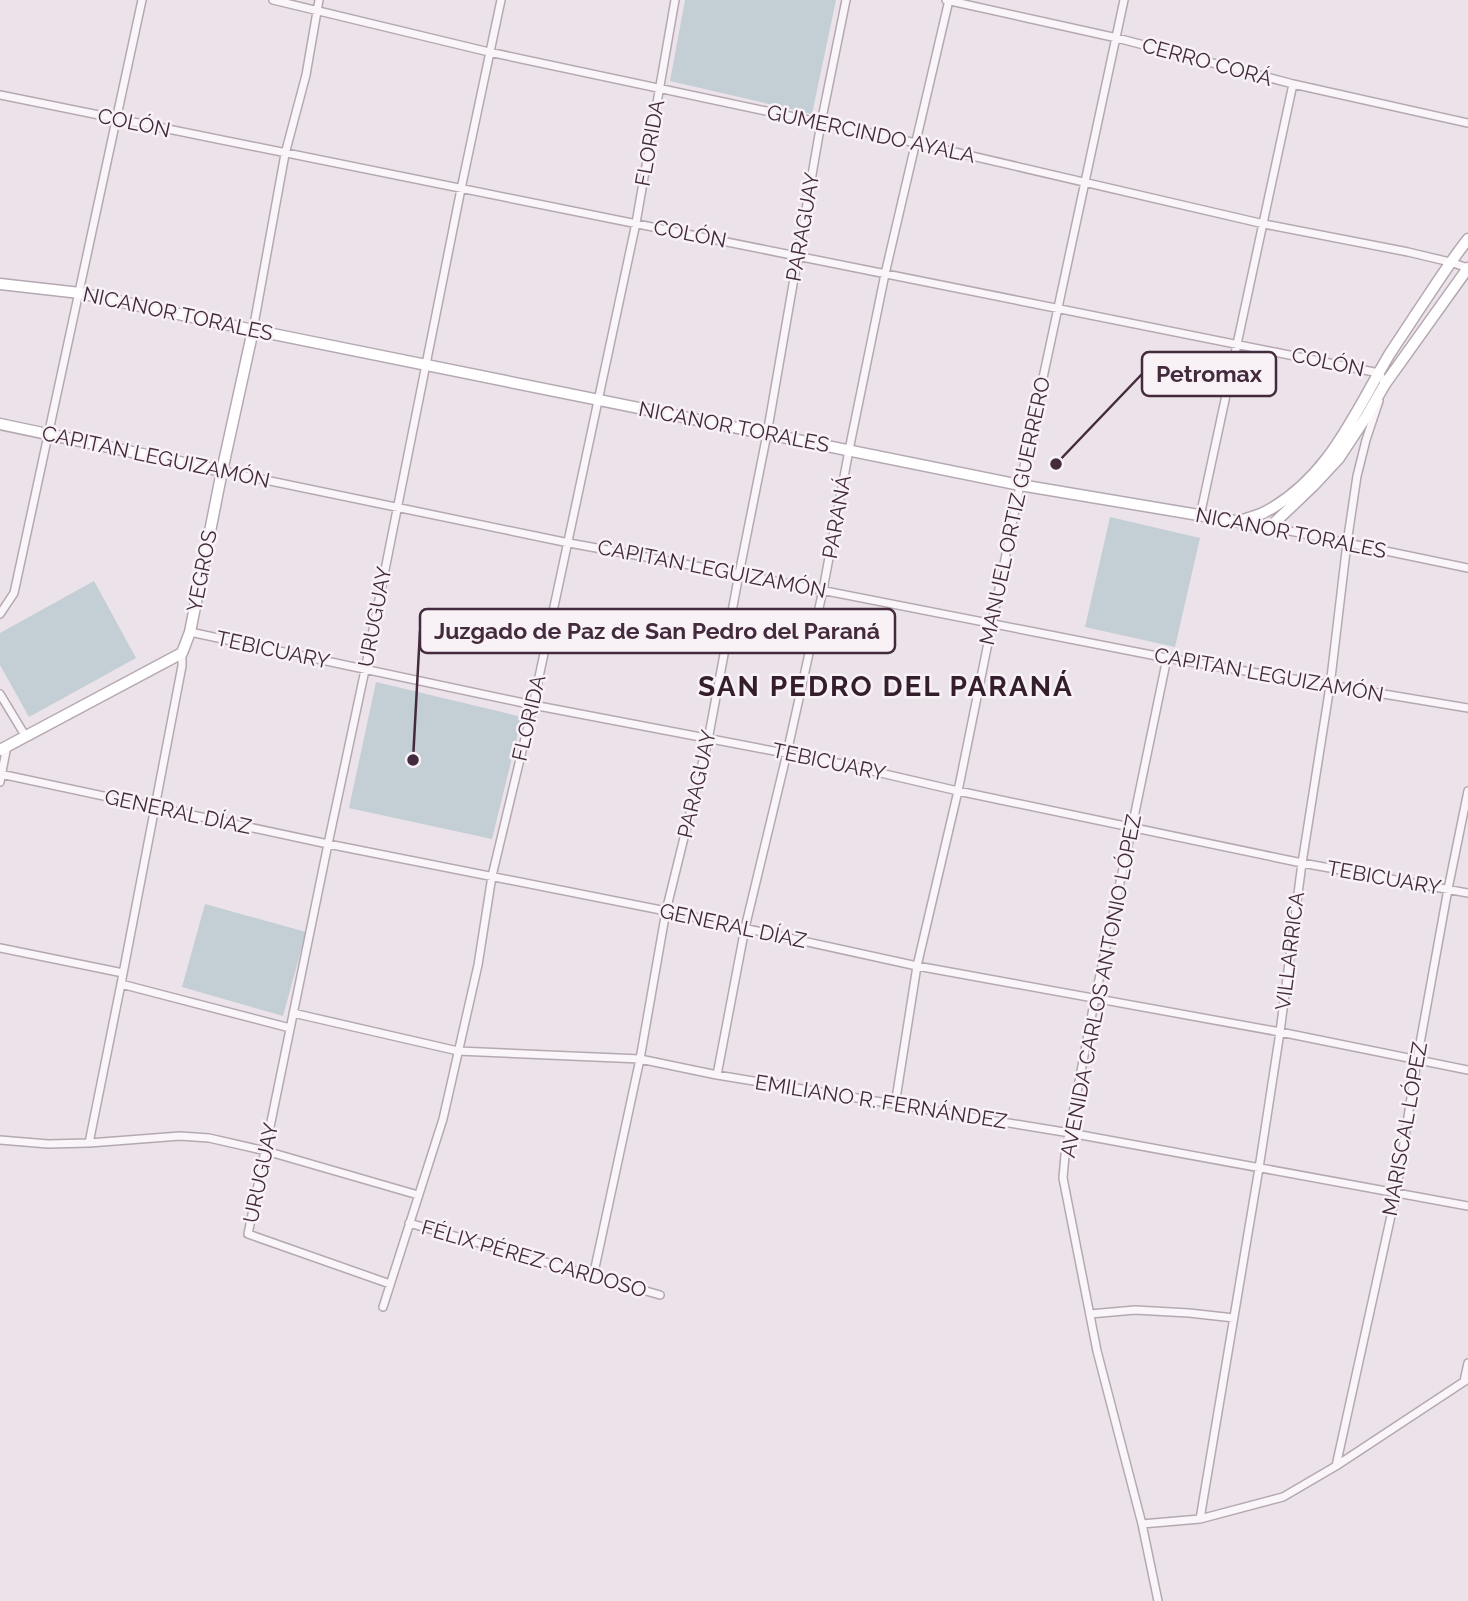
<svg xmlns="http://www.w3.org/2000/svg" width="1468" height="1601" font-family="Raleway,sans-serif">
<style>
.green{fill:#c4ced5}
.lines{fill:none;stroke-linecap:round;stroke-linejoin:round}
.street-casing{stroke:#b5a8b2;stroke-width:10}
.secondary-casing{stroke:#b5a8b2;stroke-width:13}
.street{stroke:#f9f5f8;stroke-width:7}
.secondary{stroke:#fff;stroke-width:10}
.labels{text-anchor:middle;stroke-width:5;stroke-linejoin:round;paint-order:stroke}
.street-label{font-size:21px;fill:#432a3c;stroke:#f8f2f7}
.district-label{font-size:28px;font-weight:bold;letter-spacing:2px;fill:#341d2d;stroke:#f8f2f7}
.leader{fill:none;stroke:#432a3c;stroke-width:2.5}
.callout-dot{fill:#432a3c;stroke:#f8f2f7;stroke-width:2.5}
.callout{fill:#f8f2f7;stroke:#432a3c;stroke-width:2.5}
.callout-label{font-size:23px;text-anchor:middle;font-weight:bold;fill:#432a3c}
</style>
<rect width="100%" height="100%" fill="#ebe3e9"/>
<!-- green -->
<path class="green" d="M685,0H836L812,114L670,81Z
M1110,517L1200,538L1175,647L1085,627Z
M94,581L136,658L29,717L0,665V633Z
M376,682L522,717L492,839L349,808Z
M205,904L306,932L283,1016L182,987Z"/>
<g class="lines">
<!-- street casing -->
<g class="street-casing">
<path id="street" d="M273,0L489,52L916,143L1264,224L1408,252L1450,262L1468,268
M946,0L1117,38L1293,84L1468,123
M0,95C459,190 920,279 1379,373L1385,384L1384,386
M253,330L285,154L306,75L319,0
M222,471L569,543L739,574L1167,658L1468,708
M1200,516L1293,84
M1270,527L1468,568
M0,614L14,593L142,0
M190,632L533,705L842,764L958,791L1302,863L1468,893
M0,694L26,737
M0,774L328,844L666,911L917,966L1280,1032L1468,1070
M0,782L7,746
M0,948L123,973
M121,984L290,1028
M293,1013L458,1051L640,1059L717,1075L1070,1133L1468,1206
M717,1075L745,928L787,753L823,590L849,450L885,274L949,0
M895,1105L917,966L958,791L1020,485L1124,0
M0,1140L48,1144L89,1143L180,1136L209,1138L266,1151L418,1195
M89,1143L121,984L182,666V653
M409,1223L660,1295
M593,1277L640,1059L666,911L708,740L739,574L767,434L821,123L846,0
M390,1284L248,1234L328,844L365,670L461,189L501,0
M383,1307L443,1119L478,965L492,876L533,705L636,223L675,0
M1090,1314L1135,1310L1189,1313L1234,1318
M1464,1381L1468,1363
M1336,1466L1396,1193L1417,1060L1448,889L1468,791
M1200,1519L1259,1168L1280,1032L1302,863L1330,686L1347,543L1357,476L1366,440L1379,401
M1142,1524L1200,1519L1283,1497L1336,1466L1468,1379
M1158,1601L1142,1524L1097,1351L1063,1178L1065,1155L1095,998L1132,827L1167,658"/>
</g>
<!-- secondary casing -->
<g class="secondary-casing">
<path id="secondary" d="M0,284L80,293L253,330L1020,485L1270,527L1313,486L1339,458L1366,417L1385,384L1468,268
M0,424L222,471
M1240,521C1248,518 1257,516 1265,512C1329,478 1354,414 1389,355C1398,341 1407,328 1416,314C1433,289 1449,263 1468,239
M0,750L182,653L190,632L222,471L253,330"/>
</g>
<!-- street -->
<use href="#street" class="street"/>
<!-- secondary -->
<use href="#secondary" class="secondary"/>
</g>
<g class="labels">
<!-- street labels -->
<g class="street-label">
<text transform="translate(1207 62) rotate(15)" y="7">CERRO CORÁ</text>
<text transform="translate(134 123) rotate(12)" y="7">COLÓN</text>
<text transform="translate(871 134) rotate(12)" y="7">GUMERCINDO AYALA</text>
<text transform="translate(650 143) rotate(-80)" y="7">FLORIDA</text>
<text transform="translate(803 227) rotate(-80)" y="7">PARAGUAY</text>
<text transform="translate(690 234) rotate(11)" y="7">COLÓN</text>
<text transform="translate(178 314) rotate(12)" y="7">NICANOR TORALES</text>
<text transform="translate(1328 362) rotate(12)" y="7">COLÓN</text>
<text transform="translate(734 427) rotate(11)" y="7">NICANOR TORALES</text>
<text transform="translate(156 457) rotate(12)" y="7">CAPITAN LEGUIZAMÓN</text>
<text transform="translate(1015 511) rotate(-78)" y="7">MANUEL ORTIZ GUERRERO</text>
<text transform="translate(837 517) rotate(-80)" y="7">PARANÁ</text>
<text transform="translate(1291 533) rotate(11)" y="7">NICANOR TORALES</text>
<text transform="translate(712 569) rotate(11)" y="7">CAPITAN LEGUIZAMÓN</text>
<text transform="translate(202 571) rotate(-79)" y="7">YEGROS</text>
<text transform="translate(375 617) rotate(-79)" y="7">URUGUAY</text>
<text transform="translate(273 650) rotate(12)" y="7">TEBICUARY</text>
<text transform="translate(1269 675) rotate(10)" y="7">CAPITAN LEGUIZAMÓN</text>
<text transform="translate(529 718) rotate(-77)" y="7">FLORIDA</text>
<text transform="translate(829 762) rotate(12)" y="7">TEBICUARY</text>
<text transform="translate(697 784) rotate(-77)" y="7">PARAGUAY</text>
<text transform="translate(178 812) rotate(12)" y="7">GENERAL DÍAZ</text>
<text transform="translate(1384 878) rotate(10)" y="7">TEBICUARY</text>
<text transform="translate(733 926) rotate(12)" y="7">GENERAL DÍAZ</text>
<text transform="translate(1290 951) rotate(-83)" y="7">VILLARRICA</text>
<text transform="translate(1101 986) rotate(-79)" y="7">AVENIDA CARLOS ANTONIO LÓPEZ</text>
<text transform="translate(881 1102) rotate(9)" y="7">EMILIANO R. FERNÁNDEZ</text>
<text transform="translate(1405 1129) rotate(-80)" y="7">MARISCAL LÓPEZ</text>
<text transform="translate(261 1173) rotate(-78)" y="7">URUGUAY</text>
<text transform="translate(534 1259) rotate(16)" y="7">FÉLIX PÉREZ CARDOSO</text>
</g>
<!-- district labels -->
<g class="district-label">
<text x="886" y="696">SAN PEDRO DEL PARANÁ</text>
</g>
</g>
<!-- callouts -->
<path class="leader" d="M1056 464L1142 374M413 760L420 631"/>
<g class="callout-dot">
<circle cx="1056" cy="464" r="7"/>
<circle cx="413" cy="760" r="7"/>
</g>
<g class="callout">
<rect x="1142" y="352" width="134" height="44" rx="7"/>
<rect x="420" y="609" width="475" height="44" rx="7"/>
</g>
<g class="callout-label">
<text x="1209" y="382">Petromax</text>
<text x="657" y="639">Juzgado de Paz de San Pedro del Paraná</text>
</g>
</svg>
